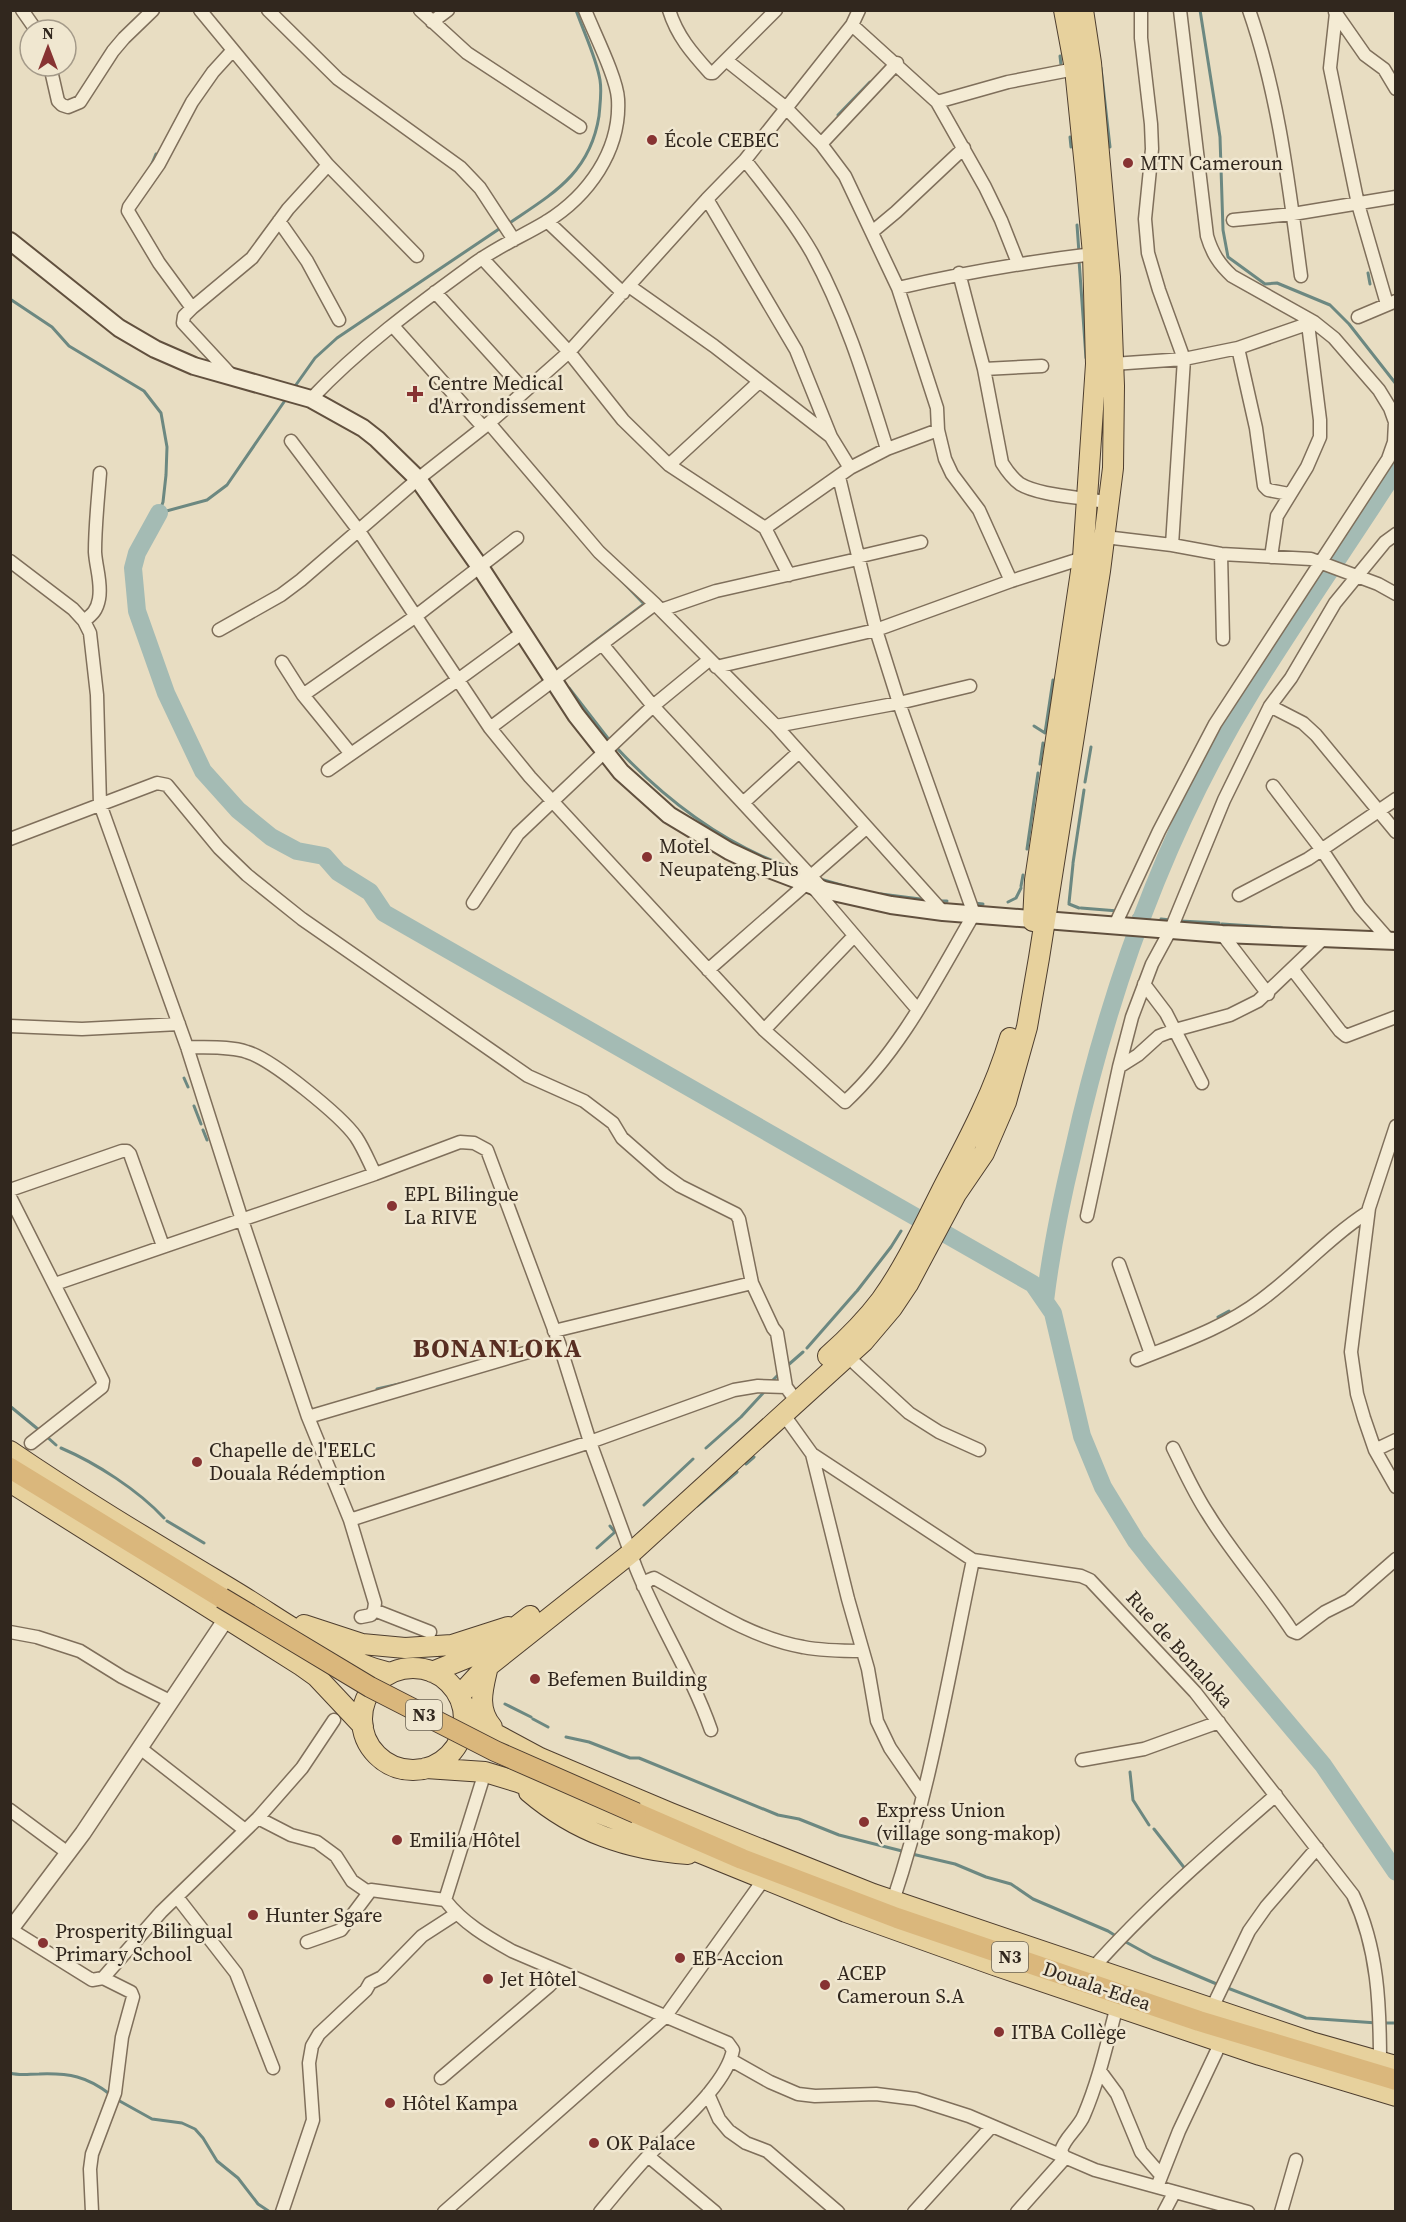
<svg xmlns="http://www.w3.org/2000/svg" width="1406" height="2222" font-family="'Source Serif 4',serif">
  <style>
    .lines { fill: none; stroke-linecap: round; stroke-linejoin: round }
    .stream { stroke: #6c8881; stroke-width: 3 }
    .river { stroke: #a4bbb4; stroke-width: 18 }
    .minor-casing { stroke: #7f6f5b; stroke-width: 15 }
    .tertiary-casing { stroke: #7f6f5b; stroke-width: 18 }
    .secondary-casing { stroke: #61503e; stroke-width: 20 }
    .primary-casing { stroke: #4e3e2f; stroke-width: 22 }
    .trunk-casing { stroke: #4e3e2f; stroke-width: 22 }
    .minor { stroke: #f4ebd4; stroke-width: 12 }
    .tertiary { stroke: #f4ebd4; stroke-width: 15 }
    .secondary { stroke: #f4ebd4; stroke-width: 16 }
    .primary { stroke: #e7d19d; stroke-width: 20 }
    .trunk { stroke: #dab77c; stroke-width: 20 }
    .trunk-bridge-casing { stroke: #4e3e2f; stroke-width: 22; stroke-linecap: butt }
    .trunk-bridge { stroke: #dab77c; stroke-width: 20 }
    .poi-dot { fill: #873332; stroke: #f0e7d0; stroke-width: 2 }
    .labels { text-anchor: middle; stroke-width: 5; stroke-linejoin: round; paint-order: stroke }
    .shield { fill: #f0e7d0; stroke: #6a6153; stroke-width: 1.5 }
    .shield-label { font-size: 18px; font-weight: bold; fill: #31271e }
    .poi-label { font-size: 20px; fill: #31271e; stroke: #f0e7d0; text-anchor: start }
    .street-label { font-size: 20px; fill: #31271e; stroke: #f0e7d0 }
    .district-label { font-size: 26px; font-weight: bold; letter-spacing: 1.5px; fill: #582e22; stroke: #f0e7d0 }
  </style>
  <rect width="100%" height="100%" fill="#e8ddc2"/>
  <g class="lines">
    <path class="stream" d="M1200,10l20,127 3,93 5,27 37,27 12,-1 53,22 19,19 47,60
      M1060,56l1,9
      M1101,68l9,79
      M838,115l32,-33
      M1070,137l1,10
      M151,166l5,-12
      M508,224c44,-30 82,-50 91,-108 1,-12 3,-24 1,-36 -4,-23 -16,-47 -24,-70
      M1077,225l2,28
      M1079,260l7,98
      M1368,273l2,11
      M10,299l42,28 17,19 75,45 17,22 6,34 -1,28 -3,27 -4,11
      M293,389l22,-31 22,-20 165,-111
      M159,513l48,-13 20,-15 59,-86
      M581,652l63,-48 -24,-25
      M569,688l41,53
      M1034,726l11,7 8,-53
      M615,746c49,53 110,99 179,123
      M1040,764l3,-21
      M1085,782l6,-35
      M1027,849l11,-76
      M1073,863l11,-73
      M820,879l28,8
      M1021,886l2,-11
      M881,894l47,6
      M939,901h8
      M1008,902l8,-4 5,-10
      M974,903l9,1
      M1069,903l4,-39
      M1069,904l10,4
      M1081,908l37,3
      M1134,916l11,1
      M1161,919l10,1
      M1180,921l39,2
      M1222,924l60,4
      M184,1078l4,9
      M194,1106l7,18
      M203,1130l4,10
      M857,1291l34,-44 10,-16
      M1218,1317l11,-6
      M807,1348l49,-56
      M787,1366l16,-14
      M770,1383l10,-10
      M377,1389l31,-7
      M11,1407l28,23
      M46,1436l10,9
      M61,1448c35,15 77,42 103,70
      M706,1448l35,-31 24,-26
      M746,1464l8,-7
      M644,1505l49,-46
      M697,1506l40,-34
      M167,1521l37,22
      M597,1548l18,-16 -5,-6
      M505,1704l26,13
      M533,1719l15,8
      M566,1737l23,5 41,16h9l139,57 21,4 40,16 67,17
      M1130,1772l3,28 16,25
      M1154,1829l32,41
      M912,1854l43,10 31,13 25,7 22,15 75,32 11,7
      M1393,1866l3,-2
      M1124,1941l29,16 66,28
      M1225,1987l81,31 71,5
      M1384,2023h12
      M10,2073c10,3 19,1 29,1 30,-1 48,2 72,21
      M116,2099l36,20 30,4 13,6 8,9 14,23 21,17 20,26 12,8"/>
    <path class="river" d="M159,513l-22,40 -4,15 4,43 29,82 37,78 35,39 33,27 26,14 27,5 14,16 32,20 14,21 649,371 20,29 29,123 21,51 33,54 19,24 168,200 73,107
      M1045,1301c6,-50 16,-99 28,-149 36,-162 92,-321 180,-463 46,-74 96,-146 143,-219"/>
    <defs>
      <path id="minor" d="M22,10l14,20
        M200,10l128,155 89,91
        M268,10l70,69 122,88 20,21 34,52
        M420,10l47,43 113,74
        M669,10c8,26 23,43 41,63h3l63,-63
        M1141,10v28l10,86 1,25 -7,70 3,34 11,37 25,69 -12,186
        M1249,10c30,86 40,177 52,266
        M1335,12l30,43 19,14 12,20
        M1336,13l-6,55 28,136 29,100
        M432,22l16,-12
        M852,25l85,77 48,85 16,33 17,43
        M233,50l-20,22 -21,30 -33,62 -30,43 -1,4 31,52 33,45 60,-50 36,-49 40,-44
        M726,60l59,47 36,37 24,32 53,112 39,120 1,22 7,29 7,15 27,36 32,71
        M50,66l8,35 4,4 6,2 12,-5 33,-51 11,-13 29,-28
        M937,102l71,-20 67,-13
        M821,144l76,-81
        M745,160c23,30 48,60 67,93 34,62 54,129 75,196
        M707,199l89,151 35,87 19,31
        M1233,220l60,-6 103,-17
        M279,221l28,40 32,59
        M547,221l76,72
        M872,232l24,-20 68,-64
        M482,258l87,94 54,68 46,45 96,63 24,47
        M959,273l25,96 18,94c5,8 10,15 18,21 20,12 64,13 89,19
        M629,286l85,60 116,90
        M898,288c64,-15 129,-26 195,-34
        M435,292l90,99
        M192,308l-8,8 -1,7 49,53
        M1358,317l38,-16
        M393,326l90,101
        M1238,348l18,80 8,58 4,4 21,4
        M1113,364l71,-5 54,-11 75,-26
        M984,369l58,-3
        M311,399c47,-50 105,-93 160,-133 23,-18 50,-29 75,-44 42,-26 75,-71 72,-123 -1,-21 -24,-66 -33,-89
        M489,423l110,129 56,52 121,122 167,186
        M291,441l68,90 131,197 40,49 234,253 81,72c56,-52 91,-123 129,-188l-75,-211 -23,-73 -37,-153
        M669,465l90,-83
        M765,528l85,-60 37,-19 51,-19
        M1105,537l67,8 49,9 90,5 67,25 18,10
        M1221,554l2,85
        M857,557l64,-15
        M1271,557l6,-41 30,-49 13,-30v-17l-12,-96
        M10,561l63,48 11,12 6,12 7,62 3,109 87,243 55,173 66,197 42,103 25,83 -1,7 -3,5 -10,2
        M661,610l55,-19 142,-32
        M84,621c9,-7 13,-11 15,-22 3,-16 -3,-31 -4,-47 0,-26 3,-53 5,-79
        M219,630l62,-35 20,-15 117,-101 71,-56 80,-71 138,-153 38,-39 107,-135 7,-15
        M602,644l51,62 167,180
        M282,662l21,33 48,59
        M716,667l160,-37 135,-49 72,-23
        M303,695l113,-79 101,-78
        M1270,706l33,17 13,12 80,97
        M776,726l123,-23 71,-17
        M490,728l165,-124
        M328,770l131,-91 63,-46
        M1273,786l49,64 38,57 29,33
        M743,803l56,-51
        M10,839l147,-56 10,2 52,63 28,27 55,44 226,157 56,25 29,22 9,15 41,36 17,12 56,28 3,5 13,64 21,45 4,5 9,54 11,15
        M811,876l55,-48
        M813,887l105,123
        M1239,895l69,-36 88,-60
        M473,903l45,-69 135,-128 56,-46
        M1115,925l44,-94 56,-107 173,-265 6,-17 1,-20 -5,-14 -11,-18 -45,-52 -20,-16 -82,-46c-13,-12 -20,-23 -25,-40l-27,-226
        M1222,934l46,60
        M708,970l98,-86
        M1293,970l47,61 6,5 50,-19
        M1144,984l22,29 36,70
        M10,1026l72,3 97,-5
        M764,1030l90,-94
        M187,1047c20,1 42,-1 60,5 25,7 94,64 109,85 8,12 13,25 19,37
        M1119,1067l19,-12 21,-19 16,-6 55,-15 28,-14 66,-63
        M1396,1126l-27,82 -18,144 6,42 7,24 11,32 21,37
        M10,1190l112,-39h5l3,3 33,92
        M10,1197l93,184 -1,6 -71,56
        M1087,1216l32,-149 13,-50 20,-53 19,-35 53,-129 46,-94 21,-28 44,-75 50,-61 11,-8
        M1119,1264l32,90
        M55,1284l320,-110 85,-32 14,1 13,7 72,193 31,99 46,126c22,55 55,105 75,162
        M554,1331l198,-48
        M847,1356l62,57 30,19 40,18
        M1137,1360c42,-17 87,-32 124,-60 37,-27 68,-63 107,-88
        M784,1415l28,39 161,106 108,16 9,4 105,112 158,203c25,53 27,110 27,167
        M308,1417l251,-74
        M1173,1448c11,22 21,45 35,66 25,41 58,77 84,117l5,2 28,-21 24,-12 47,-41
        M1375,1450l21,-10
        M812,1454l36,145 20,70 9,52 13,27 33,48
        M350,1520l240,-78 144,-52 24,-4 28,1
        M643,1586l6,-6 5,-2c47,26 96,60 149,69 20,4 40,4 60,4
        M374,1610l56,22
        M10,1632l27,5 43,14 42,26 48,24
        M140,1748l105,82
        M1082,1760l62,-11 75,-27
        M10,1810l58,43
        M258,1818l33,17 26,7 19,14 16,25 16,11
        M177,1897l59,76 37,95
        M445,1900l40,-128
        M893,1901c37,-111 56,-227 80,-341
        M10,1929l82,51 11,-2 58,-66 97,-94 44,-50 32,-48
        M307,1942l34,-12 30,-40 74,10c18,23 42,37 67,51l216,92 5,7c-7,36 -59,78 -84,105 -17,18 -33,38 -49,57
        M1093,1968c56,-63 120,-118 183,-173
        M1212,2008l37,-77 17,-24 51,-59
        M731,2060l39,22 28,12 17,2 61,-2 40,5 53,17 126,54 153,42
        M1100,2071l17,23 24,58 20,23
        M441,2078l108,-92 5,-5 1,-11
        M708,2094l11,25 10,12 17,12 21,8 71,61
        M648,2156l67,56
        M1065,2158l-4,-7c3,-13 18,-23 23,-36 15,-35 23,-72 33,-109
        M1157,2187l22,-56 42,-89
        M92,2212l-2,-43 2,-15 23,-61 7,-56 11,-40 -2,-5 -28,-14
        M282,2212l31,-92 -4,-57 3,-17 7,-12 47,-44 4,-7 12,-6 40,-41 34,-22
        M444,2212l221,-195 99,-138
        M914,2212l78,-86
        M1017,2212l48,-54
        M1164,2212l10,-19
        M1281,2212l15,-52"/>
      <path id="tertiary" d="M10,1930l73,-97 143,-214"/>
      <path id="secondary" d="M10,241l109,87 36,21 39,17 117,33 52,29 14,11 41,40 62,88 96,148 45,57 48,43 60,36 32,15 63,24 67,15 52,7 279,22 174,7"/>
      <path id="primary" d="M1033,921l2,-41 48,-322 13,-194 -3,-110 -7,-77 -11,-108 -11,-59
        M828,1356c19,-17 38,-36 53,-56 26,-36 44,-77 64,-116 25,-47 50,-95 65,-146
        M10,1451c73,50 149,95 224,140 50,30 99,69 156,82
        M10,1482l292,184 14,10 47,50
        M304,1625l58,19 43,4 47,-3 56,-18
        M488,1666c-5,22 -12,42 4,61
        M362 1719a51 51 0 1 1 102 0a51 51 0 1 1-102 0Z
        M432,1672l52,-21 46,-35
        M459,1696l22,-24 150,-119 233,-212 28,-33 16,-24 48,-90 28,-41 22,-51 21,-75 12,-69 61,-387 13,-103 1,-82 -4,-109 -19,-214 -8,-53
        M461,1701l16,21 11,8 52,28 130,55 203,81 438,148 85,24
        M426,1768l59,4 33,10 143,55 185,75 148,53 266,90 136,41
        M529,1792c47,40 99,58 159,62"/>
      <path id="trunk" d="M10,1468l212,130
        M636,1813l106,46 155,59 302,103 197,59"/>
    </defs>
    <use href="#minor" class="minor-casing"/>
    <use href="#tertiary" class="tertiary-casing"/>
    <use href="#secondary" class="secondary-casing"/>
    <use href="#primary" class="primary-casing"/>
    <use href="#trunk" class="trunk-casing"/>
    <use href="#minor" class="minor"/>
    <use href="#tertiary" class="tertiary"/>
    <use href="#secondary" class="secondary"/>
    <use href="#primary" class="primary"/>
    <use href="#trunk" class="trunk"/>
    <defs>
      <path id="trunk-bridge" d="M222,1598l148,89 125,64 141,62"/>
    </defs>
    <use href="#trunk-bridge" class="trunk-bridge-casing"/>
    <use href="#trunk-bridge" class="trunk-bridge"/>
  </g>
  <g class="poi-dot">
    <circle cx="652" cy="140" r="6"/>
    <circle cx="1128" cy="163" r="6"/>
    <path d="M412 385h6v6h6v6h-6v6h-6v-6h-6v-6h6z"/>
    <circle cx="647" cy="857" r="6"/>
    <circle cx="392" cy="1206" r="6"/>
    <circle cx="197" cy="1462" r="6"/>
    <circle cx="535" cy="1679" r="6"/>
    <circle cx="864" cy="1822" r="6"/>
    <circle cx="397" cy="1840" r="6"/>
    <circle cx="253" cy="1915" r="6"/>
    <circle cx="43" cy="1943" r="6"/>
    <circle cx="680" cy="1958" r="6"/>
    <circle cx="488" cy="1979" r="6"/>
    <circle cx="825" cy="1985" r="6"/>
    <circle cx="999" cy="2032" r="6"/>
    <circle cx="390" cy="2103" r="6"/>
    <circle cx="594" cy="2143" r="6"/>
  </g>
  <g class="labels">
    <g class="shield">
      <rect x="406" y="1700" width="36" height="30" rx="4.5"/>
      <rect x="992" y="1942" width="36" height="30" rx="4.5"/>
    </g>
    <g class="shield-label">
      <text x="424" y="1721">N3</text>
      <text x="1010" y="1963">N3</text>
    </g>
    <g class="poi-label">
      <text x="664" y="147">École CEBEC</text>
      <text x="1140" y="170">MTN Cameroun</text>
      <text x="428" y="390">Centre Medical<tspan x="428" dy="23">d'Arrondissement</tspan></text>
      <text x="659" y="853">Motel<tspan x="659" dy="23">Neupateng Plus</tspan></text>
      <text x="404" y="1201">EPL Bilingue<tspan x="404" dy="23">La RIVE</tspan></text>
      <text x="209" y="1457">Chapelle de l'EELC<tspan x="209" dy="23">Douala Rédemption</tspan></text>
      <text x="547" y="1686">Befemen Building</text>
      <text x="876" y="1817">Express Union<tspan x="876" dy="23">(village song-makop)</tspan></text>
      <text x="409" y="1847">Emilia Hôtel</text>
      <text x="265" y="1922">Hunter Sgare</text>
      <text x="55" y="1938">Prosperity Bilingual<tspan x="55" dy="23">Primary School</tspan></text>
      <text x="692" y="1965">EB-Accion</text>
      <text x="837" y="1980">ACEP<tspan x="837" dy="23">Cameroun S.A</tspan></text>
      <text x="500" y="1986">Jet Hôtel</text>
      <text x="1011" y="2039">ITBA Collège</text>
      <text x="402" y="2110">Hôtel Kampa</text>
      <text x="606" y="2150">OK Palace</text>
    </g>
    <g class="street-label">
      <text transform="translate(1180 1649) rotate(48)" y="7">Rue de Bonaloka</text>
      <text transform="translate(1097 1986) rotate(19)" y="7">Douala-Edea</text>
    </g>
    <g class="district-label">
      <text x="498" y="1357">BONANLOKA</text>
    </g>
  </g>
  <rect width="1406" height="2222" fill="none" stroke="#31271e" stroke-width="24"/>
  <g transform="translate(48 48)"><circle r="28" fill="#f0e7d0" stroke="#a49a89" stroke-width="1.5"/>
  <path d="M0-4.5L10 22L0 15L-10 22Z" fill="#873332"/>
  <text y="-9" font-size="16" font-weight="bold" text-anchor="middle" fill="#31271e">N</text>
  </g>
</svg>
